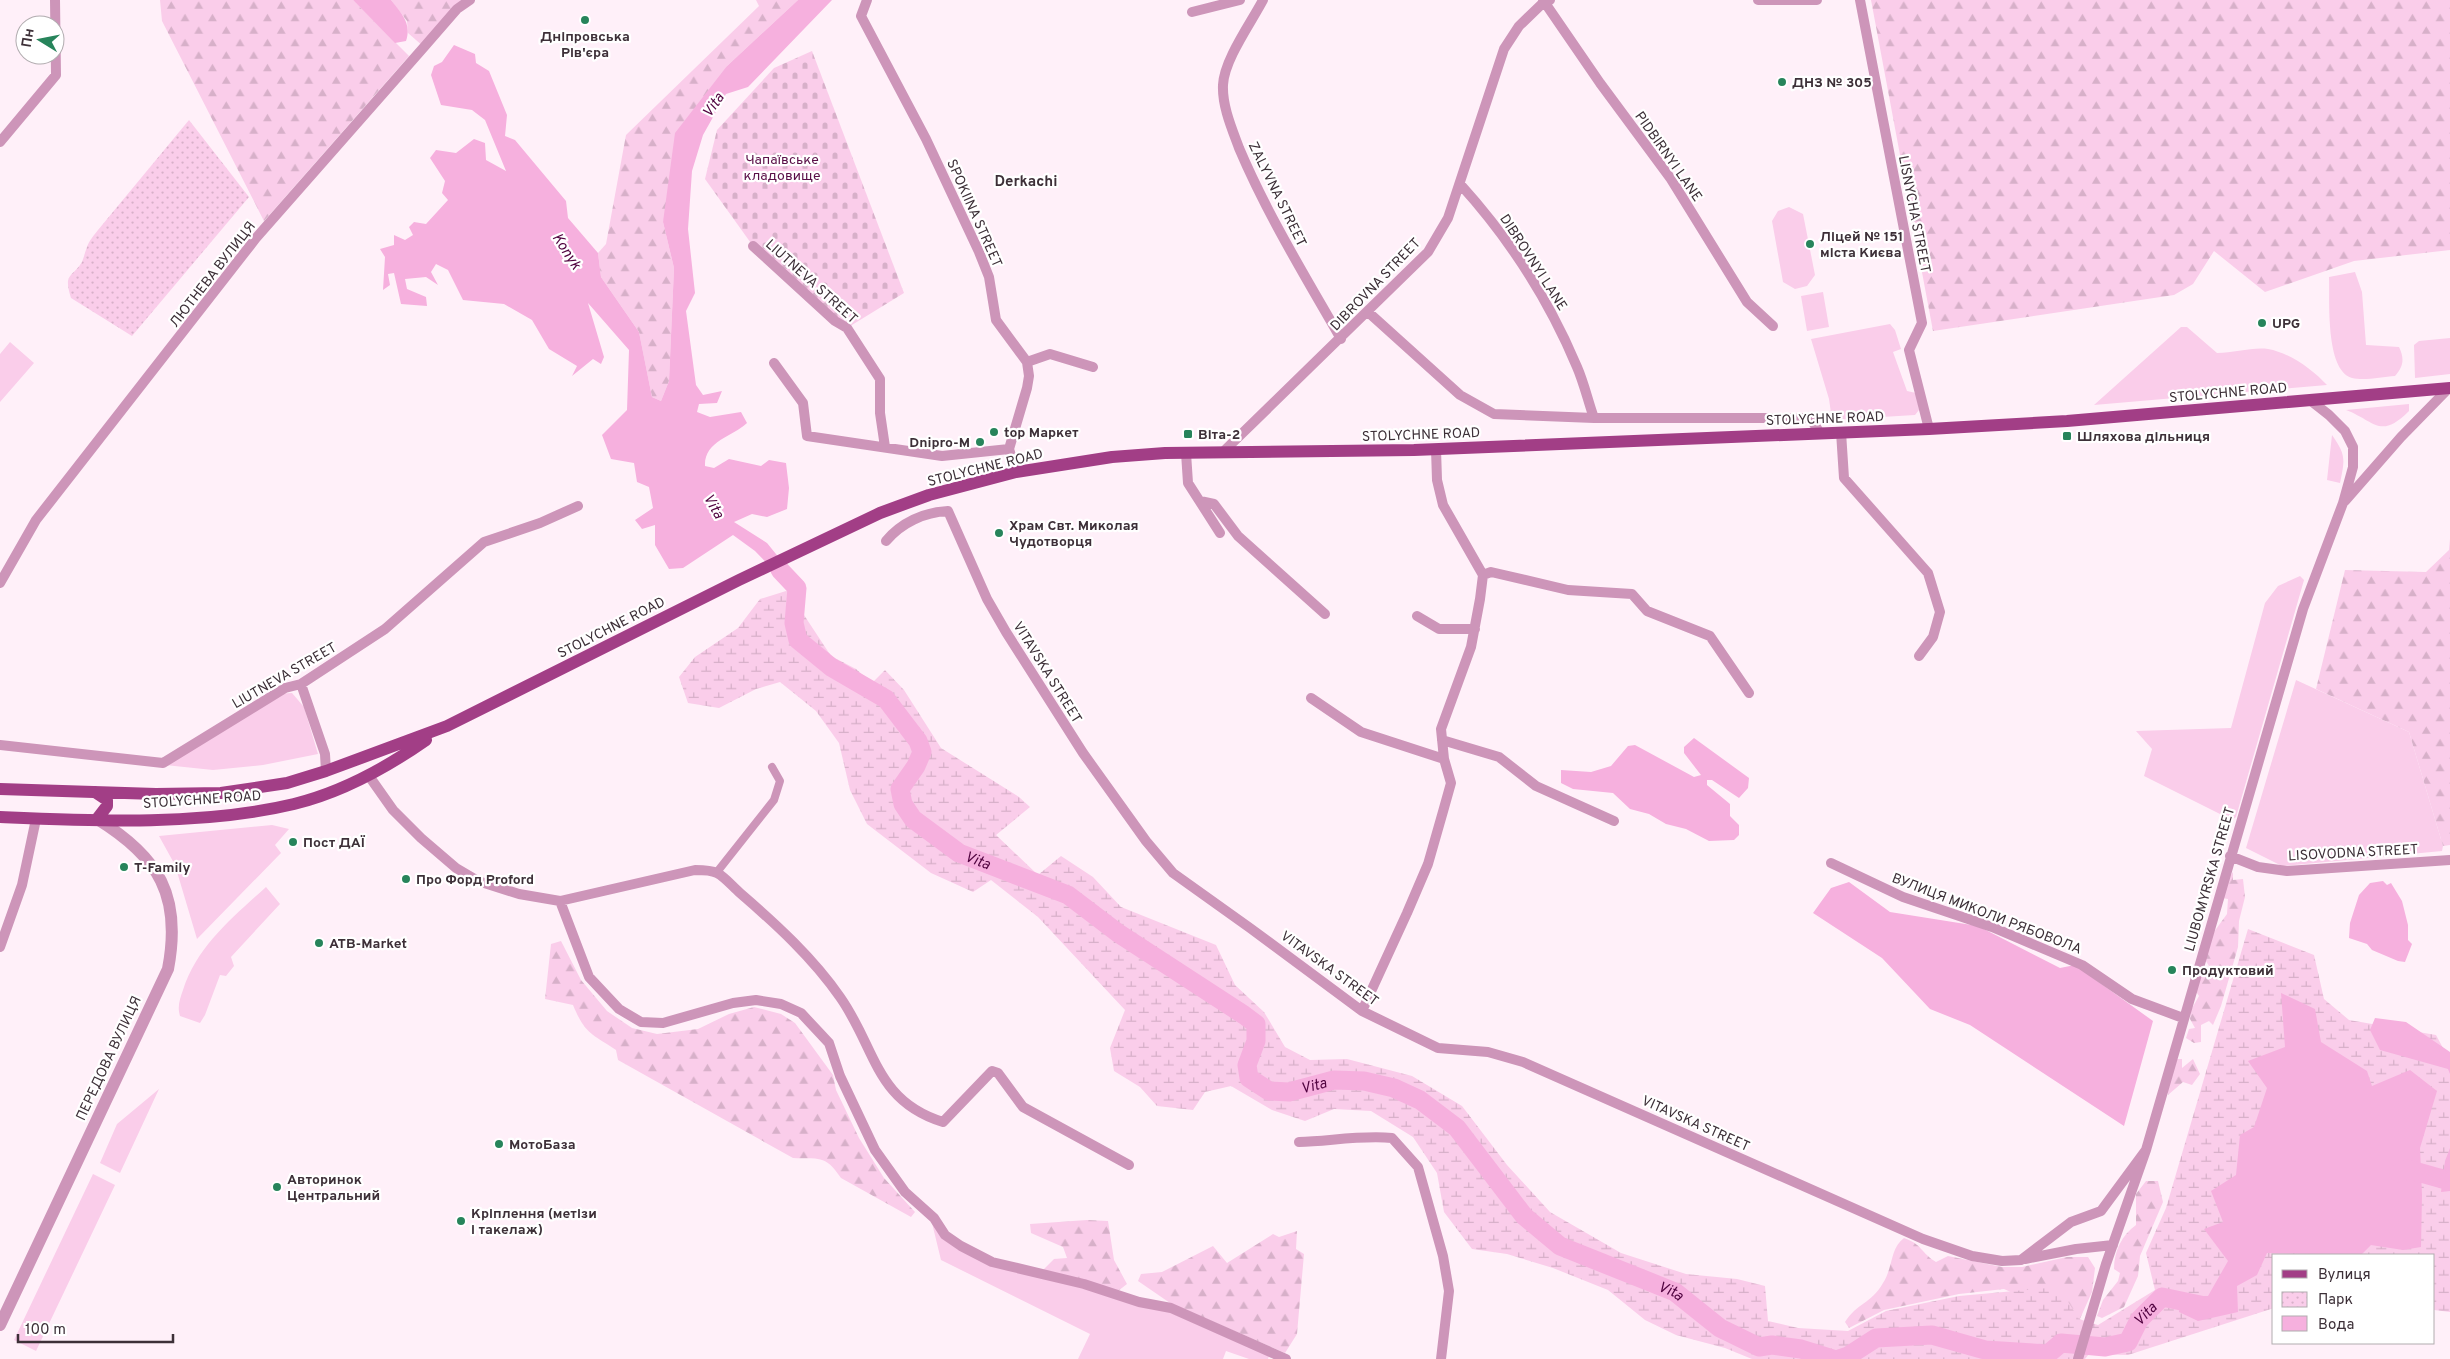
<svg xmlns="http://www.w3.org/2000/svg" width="2450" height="1359" font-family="Overpass,sans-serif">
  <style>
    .grass { fill: #facdea }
    .forest { fill: url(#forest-firs) }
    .wetland { fill: url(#wetland-marsh) }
    .cemetery { fill: url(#cemetery-stones) }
    .park { fill: url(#park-dots) }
    .water { fill: #f6b0de }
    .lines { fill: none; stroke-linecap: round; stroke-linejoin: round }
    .river { stroke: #f6b0de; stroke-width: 19 }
    .pedestrian { stroke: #cd95b9; stroke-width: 8 }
    .minor { stroke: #cd95b9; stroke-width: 10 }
    .tertiary { stroke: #cd95b9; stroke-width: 12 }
    .primary { stroke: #a23e86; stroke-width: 12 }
    .poi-dot { fill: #27845b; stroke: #fff; stroke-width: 2 }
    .labels { text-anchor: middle; stroke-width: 4.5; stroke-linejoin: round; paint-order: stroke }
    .poi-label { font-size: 14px; font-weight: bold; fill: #3d3038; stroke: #fff; text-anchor: start }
    .street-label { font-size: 14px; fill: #3d3038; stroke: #fff }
    .park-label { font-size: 14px; fill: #5a0f48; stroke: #fff }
    .water-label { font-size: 15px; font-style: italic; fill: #50033f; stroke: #fff }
    .neighbourhood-label { font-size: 15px; font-weight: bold; fill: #3d3038; stroke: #fff }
  </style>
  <defs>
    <pattern id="forest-firs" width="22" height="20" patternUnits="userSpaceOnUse" patternTransform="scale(1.25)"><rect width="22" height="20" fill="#facdea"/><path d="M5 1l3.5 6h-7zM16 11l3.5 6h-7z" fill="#d7b0c9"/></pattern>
    <pattern id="wetland-marsh" width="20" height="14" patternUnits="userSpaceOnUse" patternTransform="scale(1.25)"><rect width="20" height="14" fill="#facdea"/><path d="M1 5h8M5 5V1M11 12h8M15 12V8" fill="none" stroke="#d7b0c9"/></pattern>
    <pattern id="cemetery-stones" width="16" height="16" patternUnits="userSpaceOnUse" patternTransform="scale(1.25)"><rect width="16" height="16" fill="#facdea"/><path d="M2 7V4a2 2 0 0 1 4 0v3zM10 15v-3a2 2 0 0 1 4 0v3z" fill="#d7b0c9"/></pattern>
    <pattern id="park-dots" width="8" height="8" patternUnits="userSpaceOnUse" patternTransform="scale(1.25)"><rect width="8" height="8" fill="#facdea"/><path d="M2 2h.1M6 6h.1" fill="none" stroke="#d7b0c9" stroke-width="1.8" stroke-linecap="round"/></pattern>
  </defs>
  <rect width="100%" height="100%" fill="#fff0f9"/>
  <path class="grass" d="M1789,207l14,7 12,61 -8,11 -12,3 -12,-7 -11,-61 6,-10z
    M2355,272l7,20 4,53 33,2c6,12 4,20 -4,29 -13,1 -31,5 -43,2 -27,-8 -22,-78 -23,-101z
    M1823,292l6,35 -22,4 -6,-35z
    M1890,324l5,6 6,19 -8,3 14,39 9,2 3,17 -4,5 -83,5 -3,-21 -18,-60z
    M2181,327h6l30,26c17,0 35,-6 51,-4 22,4 44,20 59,36l-233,20z
    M2450,338v36l-35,4 -1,-33 5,-4z
    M10,342l24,21 -34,39v-48z
    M2409,404v7c-29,29 -34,10 -63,-1z
    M2332,435c14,20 13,24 8,48l-13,-3z
    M2300,576l4,4 -68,237 -4,3 -88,-44 8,-27 -16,-18 95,-3 34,-125 13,-17z
    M2296,680l113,52 34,114 -1,5 -160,15 -36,-18z
    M292,693l12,14 14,47 -55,11 -50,5 -48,-5 109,-71z
    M272,825l17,4 -14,16 6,8 -84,86 -22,-74 -16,-29z
    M266,887l14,17 -49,53 3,9 -8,10 -6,-1 -15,40 -5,8 -20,-7c-3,-10 0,-17 3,-26 14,-44 50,-73 83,-103z
    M159,1089l-39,84 -20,-10 17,-39z
    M93,1174l22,11 -79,166 -22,-11z
    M932,1223l19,21 131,43 87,25 100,44 -1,3h-19l-23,-8 -3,8h-145l12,-25 -149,-74z"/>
  <path class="forest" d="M160,0h193l56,56 -145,165 -102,-200z
    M391,0h79l-46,47 -16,-14 -1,-12z
    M756,0h42l-71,66 -64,156 11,46 -5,113 -8,20 -9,-4 -13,-65 -38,-55 -3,-24 8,-9 20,-109 133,-129z
    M1871,0h579v250l-96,11 -89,31 -51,-41 -21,33 -19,11 -241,36z
    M2450,539v306l-7,1 -34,-114 -93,-43 29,-119 81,2 23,-22z
    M2233,872v8l10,-1 2,18 -6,24 -1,26 -17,59 -8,19 -4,-4 -8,4v17l-7,1 -8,-5 3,-9 6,-1 -5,-9 1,-9 8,-14 -4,-6 5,-14 9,-10 -5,-8 7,-22 16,-22 1,-15 -6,-1 5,-17z
    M561,941l20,39 26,31 25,17 25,6 41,-5 31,-15 25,-7 27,7 14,9 38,52 3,15 23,48 25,40 31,34 -4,5 -70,-39c-17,-25 -22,-18 -48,-20l-175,-98 -2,-10c-24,-16 -31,-16 -43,-45l-28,-6 6,-55z
    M2177,1059h5v9l11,-9 7,15 -8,11 -9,-3 -15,13v-9z
    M2146,1181h12l5,21 -23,54 -2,20 -14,31 -22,11 -5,-2 6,-16 15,-19 2,-8 -6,-4c0,-18 8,-34 22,-44v-31z
    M1087,1220l21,1 6,39 13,24 -9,7 -75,-21 11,-11 13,-1 -4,-11 -32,-14 -1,-9z
    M1297,1231l-1,18 8,5 -7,80 -12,19 -115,-50 -32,-22 3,-7 21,-2 51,-26 14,17 46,-29 6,3z
    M1904,1238c18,6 17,15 32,24l12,-6 54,11h20l45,-10h21l7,11 -3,24 -18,40 -50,-34 -20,-9 -45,5 -75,16 -35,18 -4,-6c12,-19 26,-18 38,-39 10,-15 7,-35 21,-45z"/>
  <path class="wetland" d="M802,586l2,29 27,41 25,13 16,14 13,-13 19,20 37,58 78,49 11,10 -34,28 42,40 23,-19 32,21 28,30 95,38 19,40 29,27 21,35 25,13 37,-1 65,17 50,30 45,59 43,47 71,41 65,21 51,5 28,7 3,35 30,7 50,3 38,-20 73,-15 100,-9 20,32 19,6 57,-35 -9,-37 20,-45 82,-279 66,26 10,44 25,21 87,15 14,26v251l-16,-2v-55h-160v53l-146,47 -39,-1 -4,5h-333l-27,-11 -49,-13 -31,-15 -37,-30 -55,-22 -46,-14 -35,-5 -28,-37 -7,-39 -24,-36 -42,-26 -37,-2 -29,12 -33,-11 -41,-24 -26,6 -12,18 -36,-4 -17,-19 -26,-16 -4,-23 15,-38 -87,-93 -47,-37 -18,12 -42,-19 -64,-49 -17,-34 -11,-47 -23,-32 -36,-29 -24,7 -37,19 -31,-5 -9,-26 16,-20 43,-29 22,-29z"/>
  <path class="cemetery" d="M812,51l92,242 -57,35 -94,-82 -48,-67 12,-49 57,-62z"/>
  <path class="park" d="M189,120l60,77 -117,139 -61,-38c-8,-25 1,-20 11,-36 2,-5 3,-10 5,-15 2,-6 7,-12 11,-17z"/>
  <path class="water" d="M353,0h38c10,13 21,23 15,41l-11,2z
    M798,0h34l-84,87 -22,7 -23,41 -11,36 -4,58 7,64 -9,18 10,74 7,10 19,-4 -5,12 -18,1 -2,8 13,5 31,-5 6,11c-15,14 -43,18 -42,43l9,2 15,-9 32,7 8,-6 17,3 3,25 -2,21 -20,8 -15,-3 -18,8 33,21 35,43 -11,2 -36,-37 -22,-16 -50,33 -14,1 -14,-24v-20l-13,4 -7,-9 18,-12 -4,-21 -12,-5 -3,-19 -23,-4 -9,-24 25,-25 2,-60 -41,-47 16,54 -3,7 -8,-5 -21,17 5,-10 -28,-17 -17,-29 -28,-16 -41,-4 -15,-30 -12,-6 -5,8 7,13 -12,-8 -21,2 2,10 19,8 1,9 -26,-2 -7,-31 -6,1 2,11 -7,5 2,-33 -5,-8 14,-4v-10l11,5 8,-5 -4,-8 5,-5 12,2 22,-24 -6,-7 3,-12 -15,-23 6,-8 20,3 18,-14 11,4 1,17 20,11 -21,-51 -13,-10 -31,-5 -10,-30 3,-9 8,-4 12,-17 21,9 1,9 13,8 18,44 -2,21 10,4 51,61 2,17 30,35 3,24 38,55 13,65 9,4 8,-20 5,-113 -11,-46 12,-89 52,-67z
    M1694,738l55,40 -1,10 -9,10 -27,-18h-5v5l23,19v12l9,9v10l-5,5 -25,1 -23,-12 -20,-5 -17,-10 -19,-5 -17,-16 -40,-4 -12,-6v-13l30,2 20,-6 17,-20 7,-1 59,32 7,-2 -17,-22v-6z
    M2383,881l4,4 4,-2 11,18 6,24v15l4,4 -7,18 -7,-1 -26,-11 -5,-6 -18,-6 1,-15 9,-28 11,-12z
    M1849,882l41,30 88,14 82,42 15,-3 78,56 -29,105 -154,-101 -40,-16 -48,-51 -69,-45 18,-25z
    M2281,993l34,16 6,33 46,29 5,15 38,-16 27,21 -17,57 2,47 -1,52 -18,3 -32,-5 -10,10 -94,-2 -10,22 -20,11 1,26 -40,9 -19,-9 2,-16h27l20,-35 -24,-32 19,-7 -12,-31 25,-16 4,-40 14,-8 13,-39 -19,-27 37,-14z
    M2375,1018l31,4 44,30v22l-2,-5 -68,-19 -10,-20z
    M2450,1148v43l-9,1 4,-31z"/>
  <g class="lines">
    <g class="river">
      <path id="s1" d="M780,570l17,18 -3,35 4,17 33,27 55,32 32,42 4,11 -6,14 -16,23 3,15 10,15 46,34 109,42 50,38 126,82 12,9v17l-9,24 2,13 20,13 20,1 45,-12 30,1 30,7 26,12 37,28 67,88 36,30 115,46 45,36 39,19 13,-2 29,4 32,10"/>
      <path d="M2399,1173l8,-4 43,12"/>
      <path id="s2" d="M1839,1359l9,-3 28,-18 56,-3 53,15 63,4 13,-11 44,4 23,-5 11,-22 23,-23 43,9"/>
    </g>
    <path class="pedestrian" d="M717,872l57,-72 6,-19 -8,-14"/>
    <path class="minor" d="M867,0l-6,16 65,123 53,113 10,25 7,43 31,42 2,14 -2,12 -18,61 7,23
      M1263,0c-12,23 -39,60 -40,85 -1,21 9,44 16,63 28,66 66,128 102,191
      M1543,0l57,83 71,96 76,123 26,24
      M1758,0h59
      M1860,0l62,323 -13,27 20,79
      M1192,12l48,-12
      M0,142l56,-67 -1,-75
      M1460,184c49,54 89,116 117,183 7,16 11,34 17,51
      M753,246l82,75 12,7 33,51v34l5,34
      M1368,312l92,83 34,19 100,4h216l10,15
      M1027,362l23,-8 43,13
      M774,363l29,40 4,33 135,20 67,-7
      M1841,432l3,46 84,95 12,39 -7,25 -14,19
      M1224,451l204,-199 20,-34 56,-169 15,-23 25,-24 6,-2
      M1186,453l2,30 32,50
      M1200,501l14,3 24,32 87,78
      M2345,501l56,-64 48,-49
      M886,541c15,-18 38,-29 62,-30l39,88 19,33 77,121 63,88 27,32 77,55 112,83 76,37 50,4 35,10 400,177 49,17 30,5 19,-1 50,-38 30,-11 45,-61
      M1483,575l8,-3 77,18 64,4 15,17 63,25 39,57
      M0,583l36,-63 220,-282 168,-191 33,-38 13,-9
      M1417,616l22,13h36
      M301,684l24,70 1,17
      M1311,698l50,34 83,27
      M1442,740l57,17 37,29 78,35
      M0,745l163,18 122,-75 16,-4 84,-55 99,-87 56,-19 38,-17
      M369,776l24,34 28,28 35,30 22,13 41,13 41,7 135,-31c6,0 16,0 22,3 8,4 16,14 23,20 36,31 73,65 100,104 36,51 35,104 103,125l49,-51 6,2 25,34 106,58
      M2230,856l28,11 29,4 163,-11
      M1831,863l72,34 89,30 90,38 50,34 51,19
      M560,901l29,76 30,32 22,13 22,1 70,-20 23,-3 25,4 20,9 28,30 11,33 35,74 30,42 29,26 11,17 16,11 31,16 92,22 55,18 32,6 115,51
      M0,947l22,-62 14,-66
      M1362,1011l45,-98 21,-49 16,-56 7,-25 -7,-24 -3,-30 30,-82 9,-48 3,-24 -40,-70 -6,-25 -1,-31
      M1299,1142c31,-1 63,-7 93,-4l26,29 25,89 6,35 -8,68
      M2025,1259l51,-10 37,-4
      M2078,1359l28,-95 40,-114 157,-541 40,-106 10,-36v-20l-8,-16 -16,-16 -19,-15"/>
    <path class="tertiary" d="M0,1325l168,-356c14,-73 -9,-112 -71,-150"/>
    <path class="primary" d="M0,789l156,5 65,-1 66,-10 39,-12 121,-45 292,-146 141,-67 49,-18 87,-23 96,-15 53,-4 249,-3 515,-21 138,-8 383,-33
      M95,792l12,8v6l-10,13
      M0,817c95,4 202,9 294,-13 49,-12 92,-36 132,-64"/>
  </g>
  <g class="poi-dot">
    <circle cx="585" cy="20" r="5"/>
    <circle cx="1782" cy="82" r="5"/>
    <circle cx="1810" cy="244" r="5"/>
    <circle cx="2262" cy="323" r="5"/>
    <circle cx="994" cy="432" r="5"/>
    <rect x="1183" y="429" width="10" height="10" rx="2.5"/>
    <rect x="2062" y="431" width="10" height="10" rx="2.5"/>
    <circle cx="980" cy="442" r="5"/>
    <circle cx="999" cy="533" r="5"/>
    <circle cx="293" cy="842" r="5"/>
    <circle cx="124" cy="867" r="5"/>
    <circle cx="406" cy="879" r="5"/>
    <circle cx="319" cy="943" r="5"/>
    <circle cx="2172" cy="970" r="5"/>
    <circle cx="499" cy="1144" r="5"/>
    <circle cx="277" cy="1187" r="5"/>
    <circle cx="461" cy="1221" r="5"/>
  </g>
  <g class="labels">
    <g class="poi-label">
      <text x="585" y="41" text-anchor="middle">Дніпровська<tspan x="585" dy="16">Рів'єра</tspan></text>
      <text x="1792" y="87">ДНЗ № 305</text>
      <text x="1820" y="241">Ліцей № 151<tspan x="1820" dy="16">міста Києва</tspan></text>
      <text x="2272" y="328">UPG</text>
      <text x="1004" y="437">top Маркет</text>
      <text x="1198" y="439">Віта-2</text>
      <text x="2077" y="441">Шляхова дільниця</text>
      <text x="970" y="447" text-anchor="end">Dnipro-M</text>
      <text x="1009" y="530">Храм Свт. Миколая<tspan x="1009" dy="16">Чудотворця</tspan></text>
      <text x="303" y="847">Пост ДАЇ</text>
      <text x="134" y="872">T-Family</text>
      <text x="416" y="884">Про Форд Proford</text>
      <text x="329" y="948">ATB-Market</text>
      <text x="2182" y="975">Продуктовий</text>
      <text x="509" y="1149">МотоБаза</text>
      <text x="287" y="1184">Авторинок<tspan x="287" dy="16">Центральний</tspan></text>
      <text x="471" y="1218">Кріплення (метізи<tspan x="471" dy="16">і такелаж)</tspan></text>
    </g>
    <g class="street-label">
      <text transform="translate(1669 156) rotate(55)" y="5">PIDBIRNYI LANE</text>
      <text transform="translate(1278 194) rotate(64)" y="5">ZALYVNA STREET</text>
      <text transform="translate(975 213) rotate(66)" y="5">SPOKIINA STREET</text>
      <text transform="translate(1915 214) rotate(79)" y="5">LISNYCHA STREET</text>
      <text transform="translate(1534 262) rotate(57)" y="5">DIBROVNYI LANE</text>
      <text transform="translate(212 274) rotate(-52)" y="5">ЛЮТНЕВА ВУЛИЦЯ</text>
      <text transform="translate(812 281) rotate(42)" y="5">LIUTNEVA STREET</text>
      <text transform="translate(1375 284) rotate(-46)" y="5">DIBROVNA STREET</text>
      <text transform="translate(2228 392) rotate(-5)" y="5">STOLYCHNE ROAD</text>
      <text transform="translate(1825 418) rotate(-2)" y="5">STOLYCHNE ROAD</text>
      <text transform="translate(1421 434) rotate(-2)" y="5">STOLYCHNE ROAD</text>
      <text transform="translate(985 467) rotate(-14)" y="5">STOLYCHNE ROAD</text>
      <text transform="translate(611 627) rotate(-27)" y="5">STOLYCHNE ROAD</text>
      <text transform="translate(1048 672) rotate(58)" y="5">VITAVSKA STREET</text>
      <text transform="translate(284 675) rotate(-30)" y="5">LIUTNEVA STREET</text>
      <text transform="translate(202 799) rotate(-4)" y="5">STOLYCHNE ROAD</text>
      <text transform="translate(2353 852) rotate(-3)" y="5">LISOVODNA STREET</text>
      <text transform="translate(2209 879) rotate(-74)" y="5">LIUBOMYRSKA STREET</text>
      <text transform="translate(1987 913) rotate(21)" y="5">ВУЛИЦЯ МИКОЛИ РЯБОВОЛА</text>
      <text transform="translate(1330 968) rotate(36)" y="5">VITAVSKA STREET</text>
      <text transform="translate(108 1058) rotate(-65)" y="5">ПЕРЕДОВА ВУЛИЦЯ</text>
      <text transform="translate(1696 1123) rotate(24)" y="5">VITAVSKA STREET</text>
    </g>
    <g class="park-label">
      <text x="782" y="164">Чапаївське<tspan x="782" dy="16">кладовище</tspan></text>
    </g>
    <g class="water-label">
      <text transform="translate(713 105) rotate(-55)" y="5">Vita</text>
      <text transform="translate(567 251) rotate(57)" y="5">Konyk</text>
      <text transform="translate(714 506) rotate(60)" y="5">Vita</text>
      <text dy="5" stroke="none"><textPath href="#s1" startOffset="402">Vita</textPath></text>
      <text dy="5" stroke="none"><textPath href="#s1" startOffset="852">Vita</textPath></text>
      <text dy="5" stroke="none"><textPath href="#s1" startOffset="1286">Vita</textPath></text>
      <text dy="5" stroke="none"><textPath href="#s2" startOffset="335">Vita</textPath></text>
    </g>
    <g class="neighbourhood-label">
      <text x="1026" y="186">Derkachi</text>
    </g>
  </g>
  <rect x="2272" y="1254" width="162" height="90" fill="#ffffff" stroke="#b1acaf"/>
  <rect x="2282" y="1270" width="25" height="8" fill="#a23e86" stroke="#b1acaf"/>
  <text x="2318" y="1279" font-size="15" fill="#3d3038">Вулиця</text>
  <rect x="2282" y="1292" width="25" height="15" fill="url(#park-dots)" stroke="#b1acaf"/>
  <text x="2318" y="1304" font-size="15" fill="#3d3038">Парк</text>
  <rect x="2282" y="1316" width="25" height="15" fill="#f6b0de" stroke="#b1acaf"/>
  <text x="2318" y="1329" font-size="15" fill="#3d3038">Вода</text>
  <g transform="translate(40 40) rotate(280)"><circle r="24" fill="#ffffff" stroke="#b1acaf"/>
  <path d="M0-4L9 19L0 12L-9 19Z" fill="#27845b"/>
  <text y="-8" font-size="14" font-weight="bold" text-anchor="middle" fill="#3d3038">Пн</text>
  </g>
  <path d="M18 1334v8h155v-8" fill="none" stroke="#3d3038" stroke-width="2.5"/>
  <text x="25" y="1334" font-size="15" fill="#3d3038" stroke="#ffffff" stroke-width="4" paint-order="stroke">100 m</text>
</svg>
